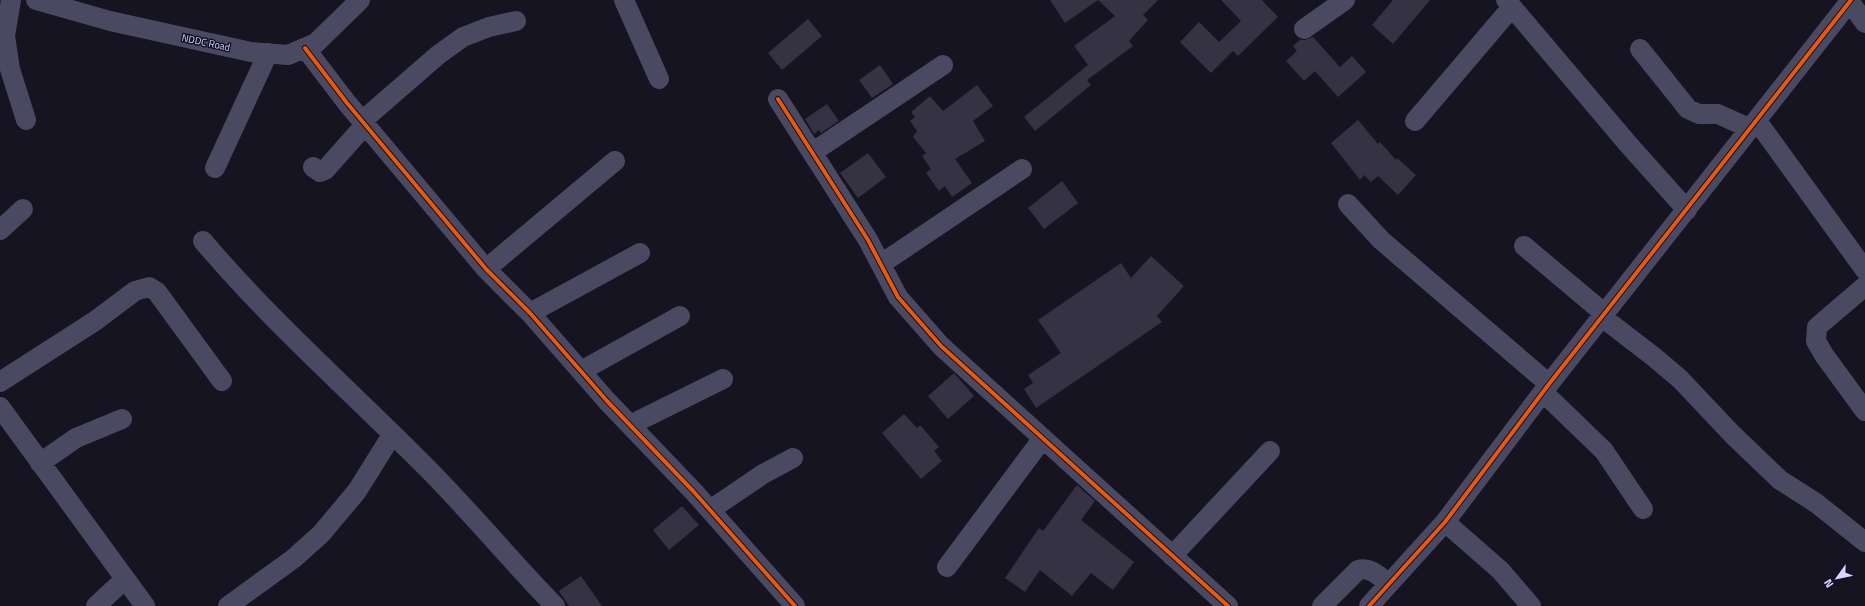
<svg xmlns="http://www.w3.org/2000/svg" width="1865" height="606" font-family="'Titillium Web',sans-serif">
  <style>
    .building { fill: #343243 }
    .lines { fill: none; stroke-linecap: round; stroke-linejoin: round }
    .minor { stroke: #4a4962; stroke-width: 20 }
    .cycleway-casing { stroke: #130f26; stroke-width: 6 }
    .cycleway { stroke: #e8590c; stroke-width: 4 }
    .labels { text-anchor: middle; stroke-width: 3; stroke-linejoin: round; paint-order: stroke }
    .street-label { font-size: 10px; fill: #d9d4ff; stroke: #130f26 }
  </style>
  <rect width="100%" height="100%" fill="#161421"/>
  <path class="building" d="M1050,0h108l-15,15 5,5 -19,21 4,5 -46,34 4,5 -56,46 -11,-14 64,-52 -14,-19 41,-30 -17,-16 -33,23z
    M1221,0h41l16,17 -40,39 -5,-5 -22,22 -31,-31 19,-20 20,20 22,-21z
    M1393,0h37l-37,44 -21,-19z
    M808,19l14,17 -40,34 -14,-17z
    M1313,37l27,30 12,-11 14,16 -28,25 -23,-26 -11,10 -18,-20 11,-10 -4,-5 7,-6h5z
    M880,65l13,19 -21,14 -13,-18z
    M977,85l16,21 -20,15 12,20 -30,18 17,24 -20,14 -7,-11 -6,5 -13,-18 5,-4 -9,-13 4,-3 -13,-16 4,-6 -7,-10 5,-4 -4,-5 19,-16 13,15z
    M827,104l12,17 -18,12 -2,-3 -5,4 -9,-15z
    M1358,120l20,24 2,-2 16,18 1,-2 19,17 -18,20 -20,-19 -7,6 -7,-7 -4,5 -29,-37z
    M868,153l18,24 -28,21 -18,-25z
    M1062,181l16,22 -34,26 -16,-21z
    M1151,256l33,30 -27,30 5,6 -126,86 -12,-19 9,-6 -5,-8 33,-22 -23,-33 83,-57 10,15z
    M954,373l20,23 -26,23 -20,-23z
    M904,414l13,14 3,-3 19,22 -5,4 8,10 -21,18 -39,-46z
    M1077,485l18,16 -14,19 53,42 -21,28 -22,-17 -19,23 -32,-26 -15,22 -20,-14 34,-50 4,3z
    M682,506l17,19 -30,25 -16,-20z
    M581,576l21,30h-33l-10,-15z"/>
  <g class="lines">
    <path class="minor" d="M11,0l-6,36 5,33 16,51
      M36,0l74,21 141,31 37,3 28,-12 44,-43
      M624,0l35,79
      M1506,0l122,144 59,66
      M1850,2l15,21
      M1304,29l41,-29
      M305,48l42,55 139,166 44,44 77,88 87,91 101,114
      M1640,49l48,60 11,5h19l33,15
      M778,99l90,141 30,57 43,49 287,260
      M362,121l76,-66 25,-18 26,-10 27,-6
      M1415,121l97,-114
      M1757,121l108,149
      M813,152l130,-87
      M313,167l7,5 5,-2 40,-45
      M215,168l53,-115
      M1348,204l33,36 168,144
      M0,230l23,-21
      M203,241c66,78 143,146 215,218 48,47 90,99 137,147
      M1524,246l81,68
      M881,264l141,-95
      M486,269l129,-108
      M1865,286l-48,41 -1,14 8,14 41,56
      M530,313l110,-60
      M1602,317l52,40 26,22 52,55 48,46 36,23 49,39
      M581,371l99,-55
      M0,382l95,-61 40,-30 14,-4 8,5 65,89
      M1543,392l61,59 39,58
      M0,407l145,199
      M630,425l93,-46
      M40,463l36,-25 46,-19
      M710,510l53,-36 30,-16
      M1445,522l55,48 31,36
      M1172,556l98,-105
      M947,567l96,-129
      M96,606l29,-27
      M228,606l65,-47 28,-25 36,-43 35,-56
      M1322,606l36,-36c12,-4 22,7 31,14
      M1369,606l76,-84 104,-138 302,-384"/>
    <defs>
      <path id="cycleway" d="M305,48l42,55 139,166 44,44 77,88 87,91 101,114
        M778,99l90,141 30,57 43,49 287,260
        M1369,606l76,-84 104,-138 302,-384"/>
    </defs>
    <use href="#cycleway" class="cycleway-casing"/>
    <use href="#cycleway" class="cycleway"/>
  </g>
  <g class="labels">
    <g class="street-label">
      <text transform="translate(206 42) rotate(12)" y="4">NDDC Road</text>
    </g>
  </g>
  <g transform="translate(1837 578) rotate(237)" stroke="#130f26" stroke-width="3" paint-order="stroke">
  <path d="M0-3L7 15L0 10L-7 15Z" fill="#d9d4ff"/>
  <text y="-6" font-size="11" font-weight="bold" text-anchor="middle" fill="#d9d4ff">N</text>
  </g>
</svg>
